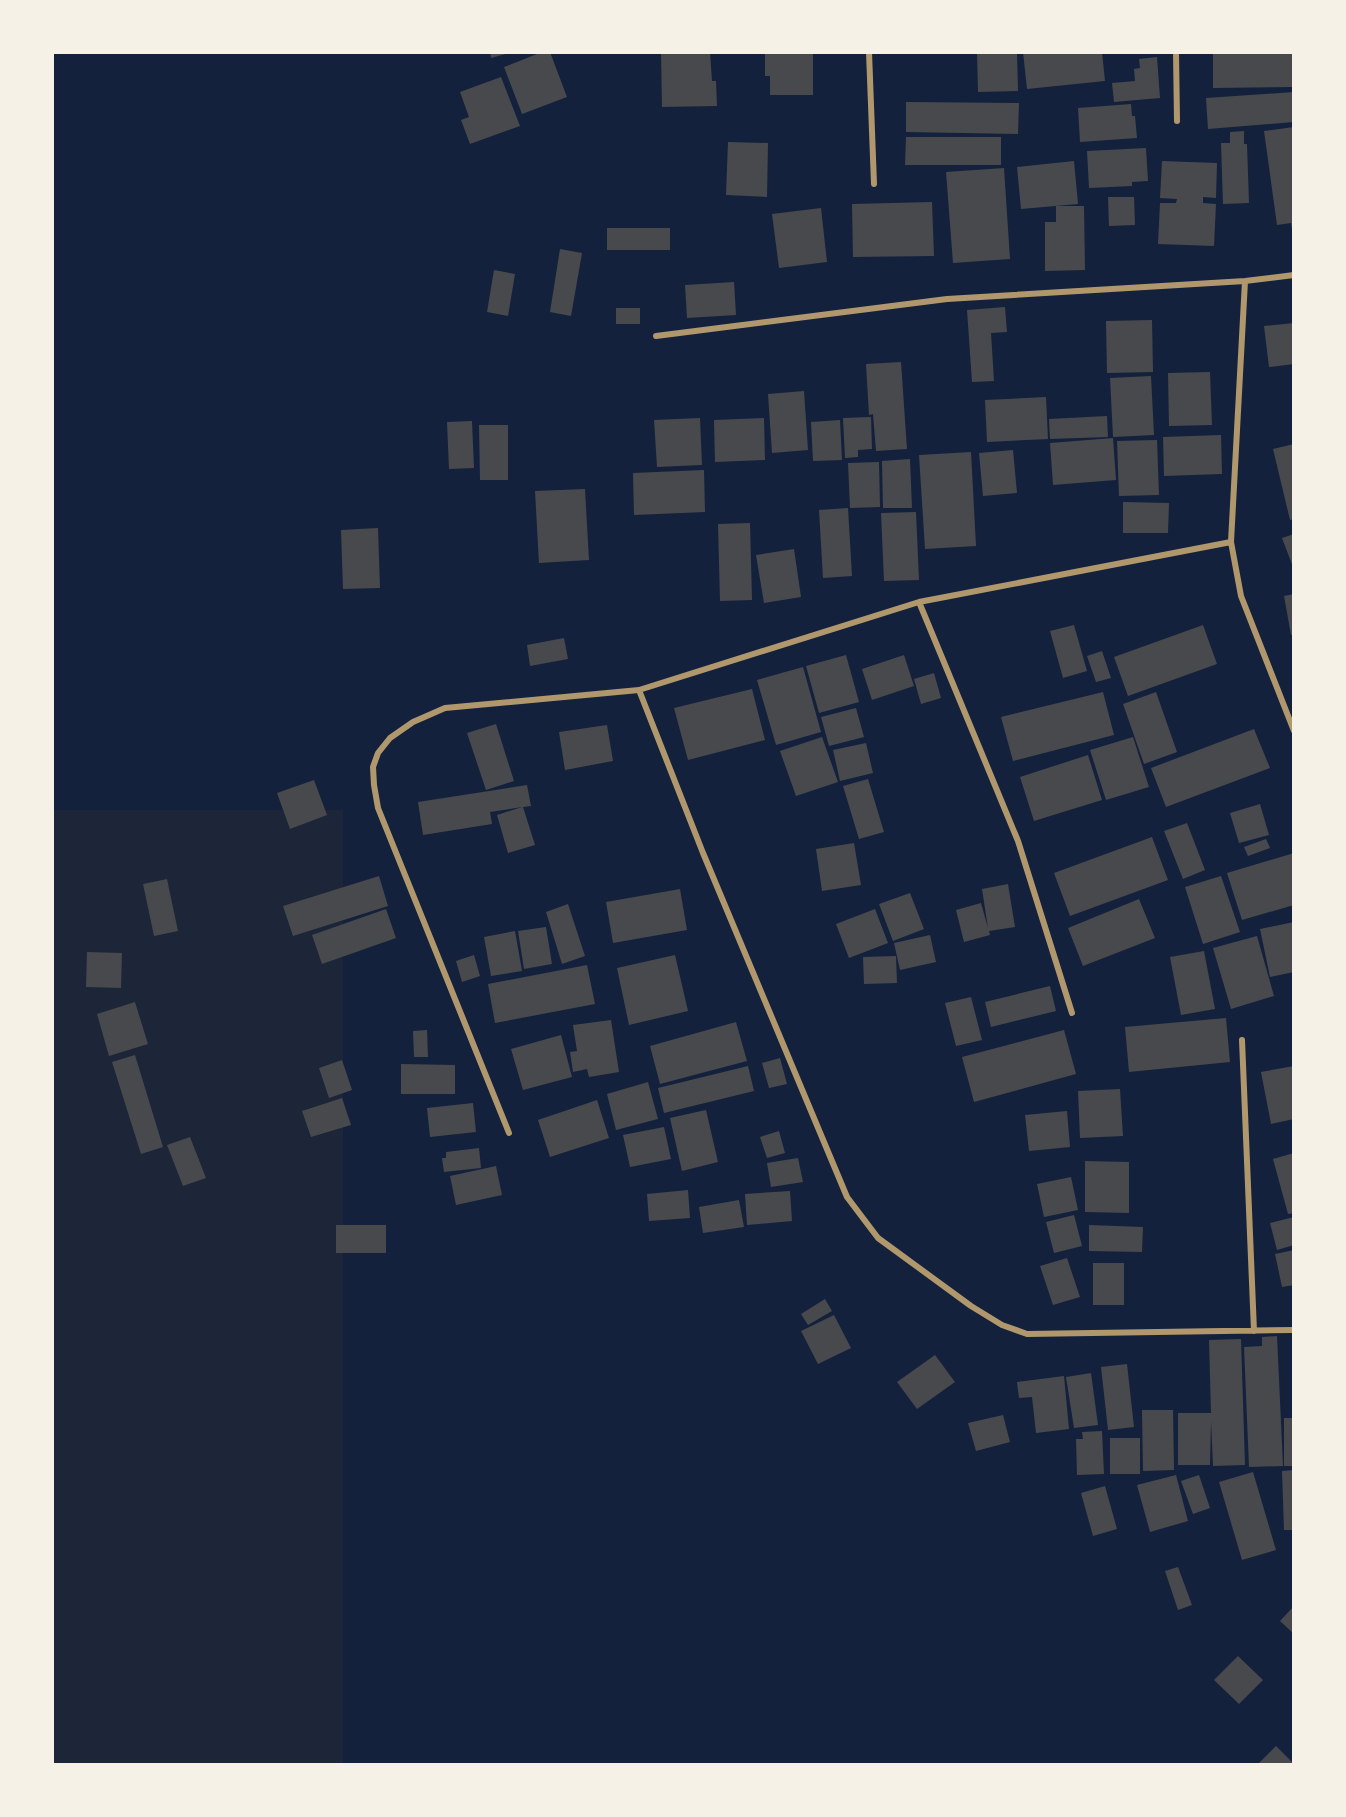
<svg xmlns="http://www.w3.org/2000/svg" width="1346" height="1817" font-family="Rubik,sans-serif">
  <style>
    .green { fill: #1d2539 }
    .building { fill: #48494c }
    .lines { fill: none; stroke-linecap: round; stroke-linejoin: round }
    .minor { stroke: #b1986c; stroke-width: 6 }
  </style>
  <rect width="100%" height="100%" fill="#14213d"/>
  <path class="green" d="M52,810h291v954h-290z"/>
  <path class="building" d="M490,52h19v1l-18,5z
    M542,52h8l17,45 -45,17 -18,-47z
    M661,52h49l2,29h4l1,25 -55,1z
    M765,52h48v43h-43v-19h-5z
    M977,52h40l1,39 -40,1z
    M1023,52h79l3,29 -78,8z
    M1213,52h81v35l-81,1z
    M1157,57l3,41 -46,4 -2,-19 23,-2 -1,-12 6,-1 -1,-9z
    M501,77l19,49 -50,18 -9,-24 8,-3 -9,-25z
    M1294,92v30l-86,7 -2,-31z
    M906,102l113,1 -1,31 -112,-2z
    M1131,104l1,12h3l2,22 -57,4 -2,-34z
    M1294,127v102h-2l-1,-6 -14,2 -13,-94z
    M1244,131v13h3l2,59 -26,1 -2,-61h9v-11z
    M906,137h95v28h-96z
    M728,142l40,1 -1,54 -41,-2z
    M1146,148l2,33 -16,1v4l-43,2 -2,-37z
    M1074,161l4,43 -57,5 -4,-42z
    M1162,161l55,2 -1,35 -13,-1v6l13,1 -2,42 -56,-2 2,-41h16l1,-4 -17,-1z
    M1004,168l6,91 -57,4 -7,-91z
    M1108,197h26l1,28 -26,1z
    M932,202l2,54 -81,1 -1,-53z
    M1056,206h28l1,64 -40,1v-49h11z
    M821,208l6,54 -48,6 -7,-54z
    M607,228h63v22h-63z
    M560,249l22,4 -11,63 -21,-4z
    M494,270l21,4 -7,42 -21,-4z
    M734,282l2,33 -49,3 -2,-33z
    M1005,307l2,25 -16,1 3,48 -22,1 -5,-72z
    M616,308h24v16h-24z
    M1152,320l1,52 -46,1 -1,-52z
    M1294,323v41l-25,3 -5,-41z
    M901,362l6,87 -31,2 -3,-37 -4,1 -3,-51z
    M1210,372l2,53 -43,1 -1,-53z
    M1151,376l3,59 -41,2 -3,-59z
    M804,391l4,59 -36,3 -4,-59z
    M1046,397l2,42 -61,3 -2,-42z
    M1107,416l1,21 -58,2 -1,-20z
    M871,417l1,32 -14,1v7l-13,1 -2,-40z
    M700,418l2,47 -45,2 -3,-47z
    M764,418l1,42 -50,2 -1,-42z
    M840,420l2,40 -29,1 -2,-39z
    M472,421l2,47 -25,1 -2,-47z
    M479,425h29v55h-28z
    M1221,435l1,39 -58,2 -1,-39z
    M1113,438l3,42 -63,5 -3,-42z
    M1157,440l2,55 -40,1 -2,-55z
    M1294,444v75l-4,1 -17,-71z
    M1013,450l4,43 -34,3 -4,-43z
    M971,452l5,94 -51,3 -6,-94z
    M910,459l2,49h-29l-1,-47z
    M879,462l1,45 -30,1 -2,-45z
    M704,470l1,42 -71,3 -1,-42z
    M585,489l4,71 -50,3 -4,-72z
    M1123,502l46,1 -1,30h-45z
    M848,508l4,68 -29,2 -4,-68z
    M916,512l3,68 -35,1 -3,-68z
    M750,523l2,77 -32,1 -2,-77z
    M378,528l2,60 -37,1 -2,-59z
    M1294,534v33h-1l-11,-29z
    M794,549l7,48 -37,6 -8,-48z
    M1294,594v41h-3l-7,-39z
    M1074,625l13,46 -24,7 -13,-47z
    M1203,625l14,39 -89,32 -14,-39z
    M564,638l4,21 -38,7 -3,-21z
    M1102,651l9,27 -15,4 -9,-26z
    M846,655l13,47 -40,11 -13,-47z
    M904,655l10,31 -42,14 -10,-31z
    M803,667l18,65 -45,13 -19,-65z
    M934,673l7,25 -20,6 -7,-25z
    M752,689l13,51 -77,20 -14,-52z
    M1103,692l11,43 -101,26 -12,-44z
    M1156,692l21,60 -33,12 -21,-60z
    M856,708l8,29 -35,9 -8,-29z
    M496,724l18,57 -28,9 -19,-57z
    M607,725l6,36 -48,9 -6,-38z
    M1254,729l16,39 -104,39 -15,-39z
    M822,737l16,45 -42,14 -16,-45z
    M1133,737l16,50 -43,13 -16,-50z
    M866,743l7,30 -33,8 -7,-31z
    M1088,755l14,45 -68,21 -14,-44z
    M868,779l16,53 -25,7 -16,-53z
    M314,780l13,35 -37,14 -13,-36z
    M527,785l4,21 -8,1 12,38 -27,8 -11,-38 25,-8 -32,5 2,12 -69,11 -5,-33z
    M1260,804l9,31 -30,8 -9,-30z
    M1187,823l18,47 -22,9 -19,-48z
    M1152,837l16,43 -98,36 -16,-43z
    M1266,839l4,9 -22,8 -4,-9z
    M854,843l7,42 -39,6 -6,-42z
    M1294,853v52l-52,15 -15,-47z
    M379,876l9,30 -95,30 -10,-30z
    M1221,876l19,56 -37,12 -18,-57z
    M167,879l11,52 -24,5 -11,-52z
    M1008,884l7,43 -26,4 1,4 -26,7 -8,-32 25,-7 7,25 -6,-39z
    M680,889l7,41 -74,13 -7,-41z
    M910,893l14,36 -31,12 -14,-37z
    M1139,899l16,39 -72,28 -15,-38z
    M568,904l17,52 -23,8 -16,-52z
    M386,909l10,29 -74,26 -10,-29z
    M875,909l13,34 -39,15 -13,-34z
    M1294,922v50l-24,5 -10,-48z
    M546,927l6,37 -28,5 -6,-38z
    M515,931l7,40 -31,5 -7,-39z
    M930,935l6,27 -36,8 -6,-27z
    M1257,936l17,60 -43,13 -18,-61z
    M1204,951l11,58 -34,6 -11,-58z
    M87,952l35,1 -1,35 -35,-1z
    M474,955l6,21 -18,6 -6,-21z
    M675,955l13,56 -59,14 -12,-57z
    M896,956l1,27 -33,1 -1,-27z
    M587,965l8,39 -100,19 -7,-39z
    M1050,986l6,25 -65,16 -6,-25z
    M971,997l11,43 -26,6 -11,-43z
    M135,1002l13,42 -39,12 -12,-42z
    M1226,1018l4,44 -101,10 -4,-45z
    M611,1020l8,52 -30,5 -2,-8 -14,3 -3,-20 7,-1 -4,-26z
    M736,1022l11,39 -87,23 -10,-38z
    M427,1030l1,27h-14l-1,-26z
    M1064,1030l12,44 -102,28 -12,-45z
    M561,1035l11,42 -49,13 -12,-41z
    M135,1055l28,92 -22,7 -29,-92z
    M780,1058l7,26 -18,4 -7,-25z
    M342,1060l10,30 -23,8 -10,-30z
    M401,1064l54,1v29h-54z
    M748,1066l6,25 -90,22 -6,-25z
    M1294,1066v53l-23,5 -10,-52z
    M648,1082l10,37 -42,11 -9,-36z
    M1120,1089l3,47 -43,2 -2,-47z
    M342,1098l9,27 -40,12 -9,-26z
    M597,1100l12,38 -59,19 -12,-37z
    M473,1103l3,29 -46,5 -3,-29z
    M706,1110l12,52 -36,9 -12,-53z
    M1067,1111l3,36 -41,4 -4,-36z
    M664,1127l7,32 -41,8 -7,-32z
    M779,1131l6,22 -18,5 -7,-21z
    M190,1137l16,41 -23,8 -16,-41z
    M479,1148l2,20 -37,4 -2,-14h4v-6z
    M1294,1153v60l-6,1 -15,-55z
    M798,1158l5,24 -32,5 -4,-24z
    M1085,1161l44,1v51l-44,-1z
    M496,1166l6,29 -46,10 -6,-29z
    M1071,1177l7,33 -34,7 -7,-33z
    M688,1190l2,28 -41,3 -2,-27z
    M790,1191l2,30 -45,4 -2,-31z
    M739,1200l5,27 -41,6 -4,-26z
    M1074,1215l8,31 -28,7 -8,-31z
    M1294,1217v28l-17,5 -7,-27z
    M336,1225h50v28h-50z
    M1089,1225l54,2 -1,25 -53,-1z
    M1294,1250v35l-12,2 -7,-33z
    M1067,1258l13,39 -27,8 -13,-39z
    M1093,1263h31v42h-31z
    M825,1299l7,12 -24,14 -7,-11z
    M834,1315l17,33 -33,16 -17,-33z
    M1277,1336l6,130 -34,1 -5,-120 18,-1v-9z
    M1241,1339l4,126 -32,1 -2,-45 -1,44h-32v-52h33l-2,-73z
    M935,1355l20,27 -38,27 -20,-27z
    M1127,1364l7,63 -26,3 -7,-63z
    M1091,1373l7,52 -24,3 -8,-51z
    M1064,1376l5,53 -33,4 -4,-36 -13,1 -2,-16z
    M1142,1410h31l1,60 -31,1z
    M1003,1415l7,27 -34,9 -8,-28z
    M1284,1418h10v48h-10z
    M1102,1431l2,43 -27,1 -1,-36h7l-1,-7z
    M1110,1438h30v36h-30z
    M1294,1470v60h-10l-2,-59z
    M1253,1472l23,78 -34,10 -23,-78z
    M1176,1475l12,46 -38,11 -13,-47z
    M1199,1475l11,33 -17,6 -12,-33z
    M1105,1486l12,43 -24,7 -12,-43z
    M1178,1567l14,38 -14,5 -13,-39z
    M1294,1606v28l-14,-13z
    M1238,1656l25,24 -24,24 -25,-24z
    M1276,1746l18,18h-36z"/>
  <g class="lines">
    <path class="minor" d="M869,52l5,132
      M1176,52l1,69
      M1245,281l-14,261 10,54 53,135
      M656,336l291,-37 298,-18 49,-6
      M919,602l99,239 54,172
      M639,690l64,163 144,344 31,41 93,68 31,19 25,9 267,-4
      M1242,1040l12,291
      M509,1133l-131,-325 -4,-23 -1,-18 5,-14 12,-15 23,-16 32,-14 194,-18 280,-88 312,-60"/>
  </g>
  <rect width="1346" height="1817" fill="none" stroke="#f6f1e7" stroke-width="108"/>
</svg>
